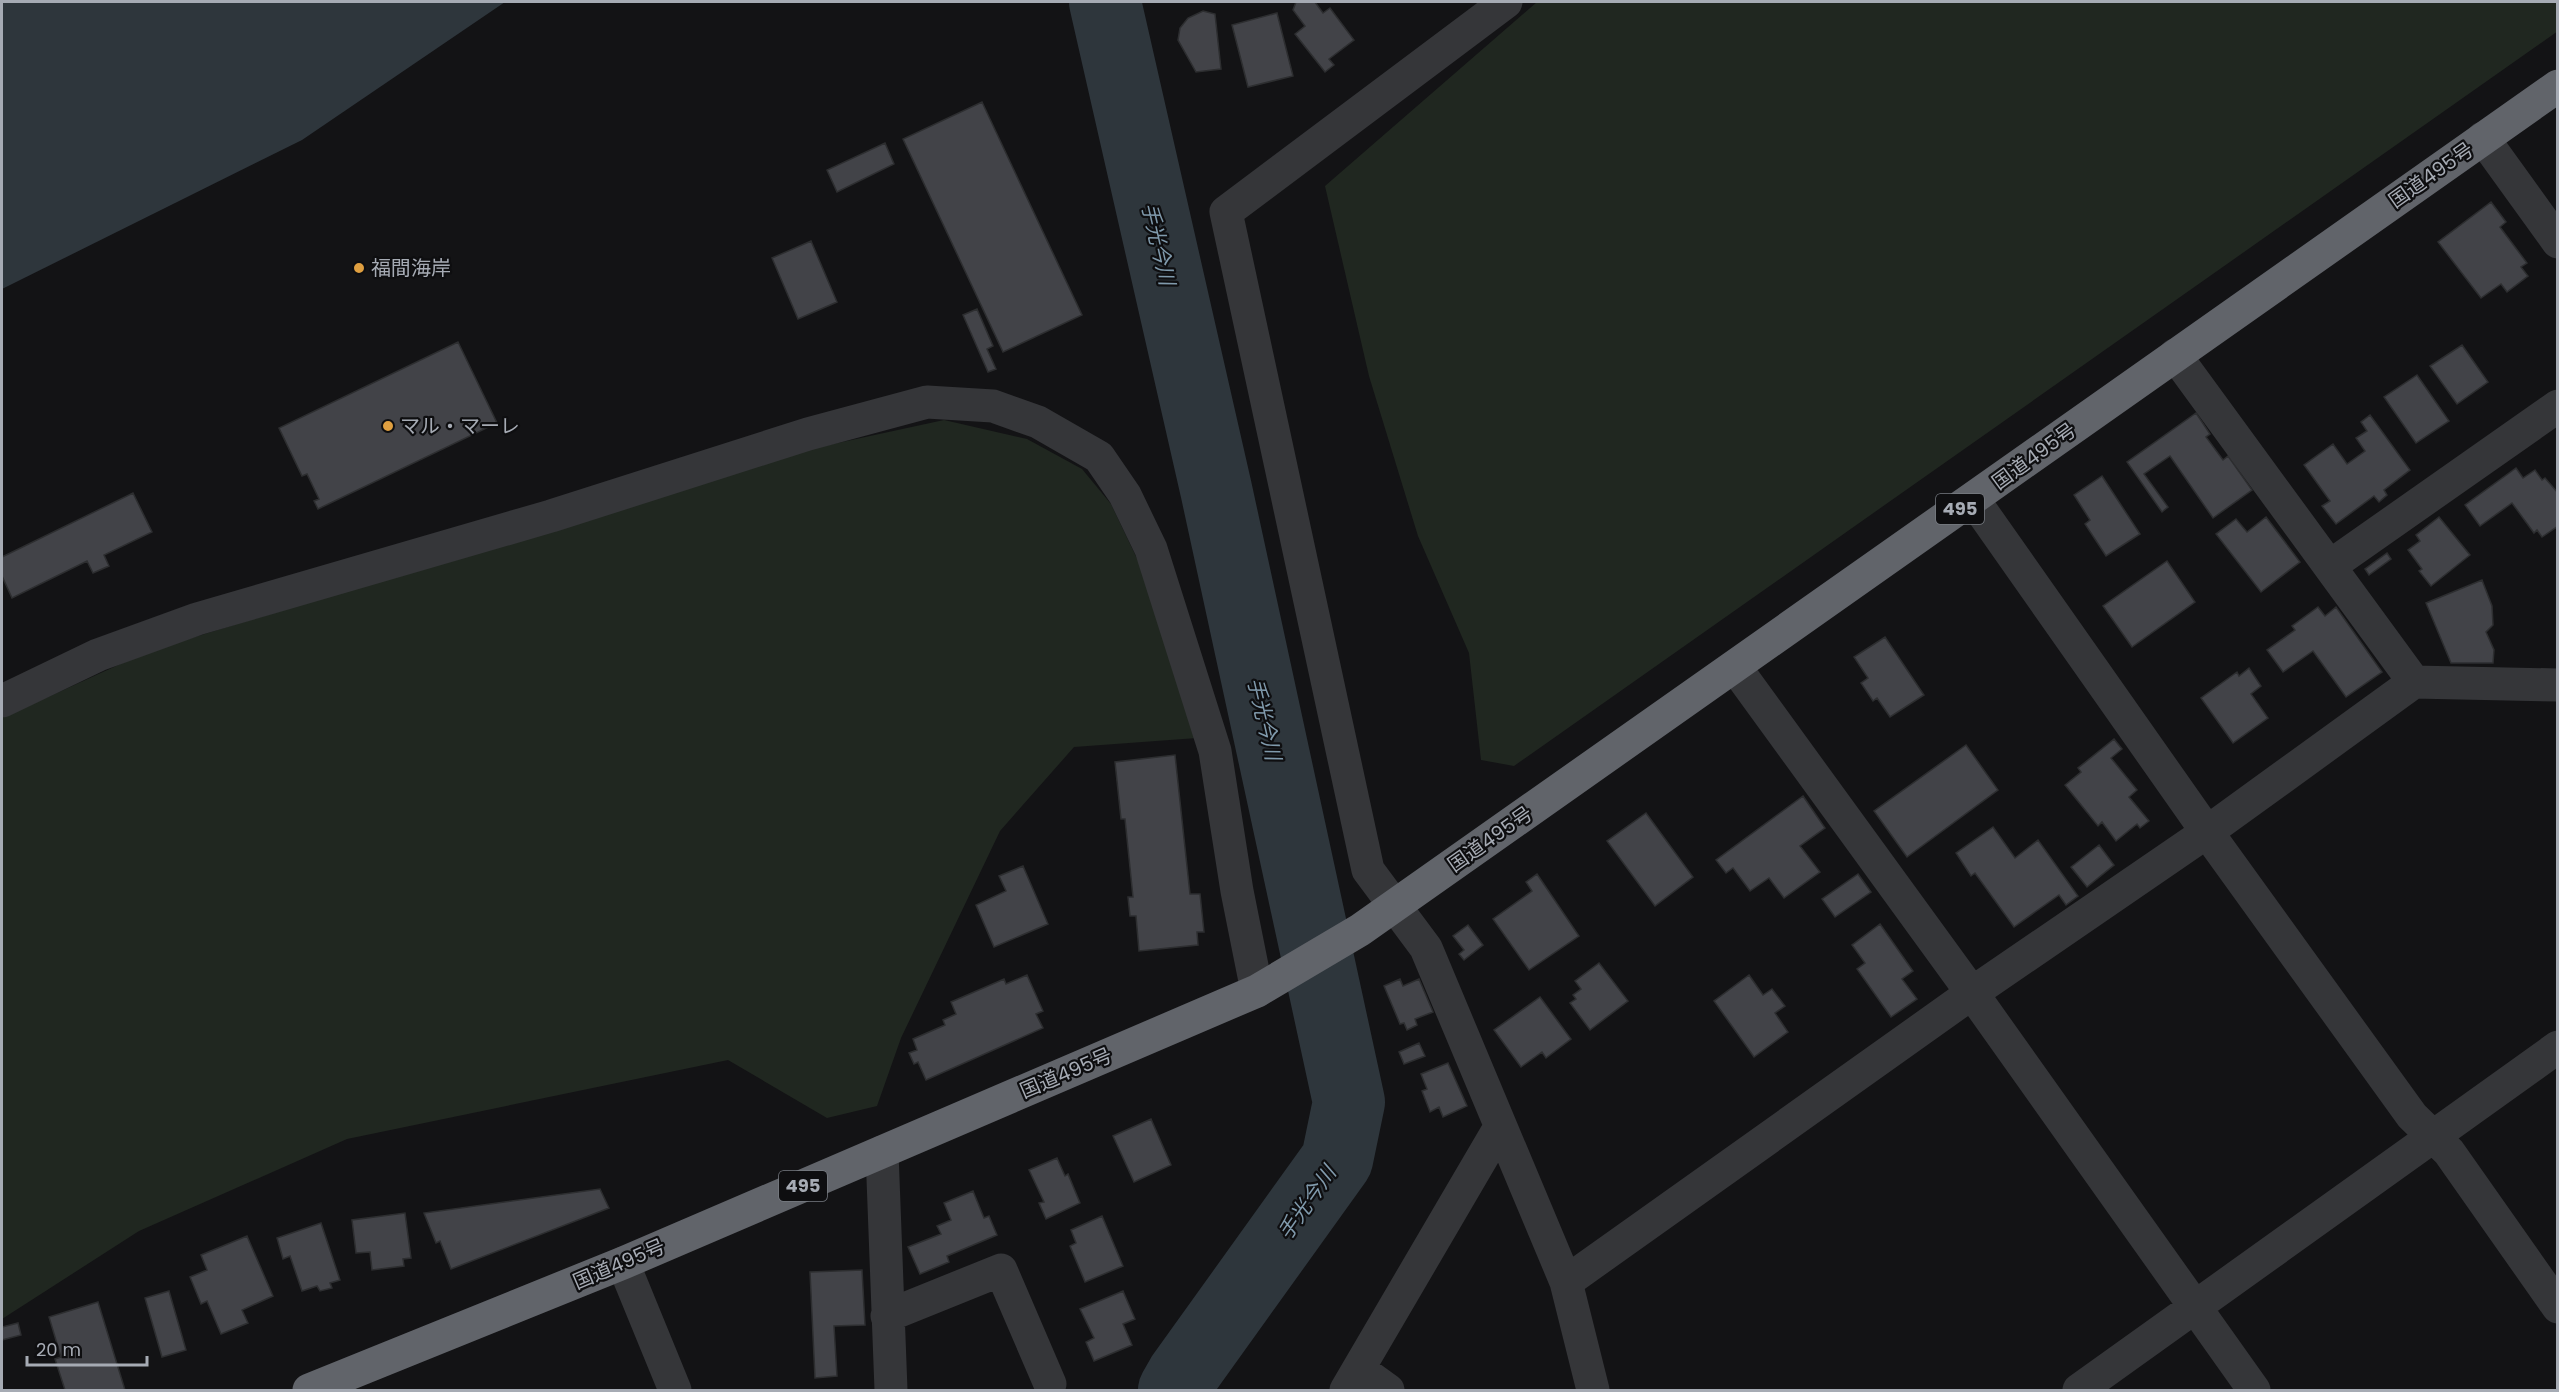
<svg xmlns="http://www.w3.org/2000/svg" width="2559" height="1392" font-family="Poppins,'Noto Sans JP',sans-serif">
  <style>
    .green { fill: #202720 }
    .water { fill: #2e363c }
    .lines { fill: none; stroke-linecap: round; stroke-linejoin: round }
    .river { stroke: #2e363c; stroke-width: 72 }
    .building { fill: #424348; stroke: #2d2e30; stroke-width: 1.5 }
    .minor { stroke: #353639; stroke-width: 33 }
    .highway { stroke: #61646a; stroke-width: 33 }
    .poi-dot { fill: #df9f40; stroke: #0e0e10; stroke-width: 2 }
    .labels { text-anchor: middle; stroke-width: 4.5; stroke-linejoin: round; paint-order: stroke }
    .shield { fill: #0e0e10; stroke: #787c83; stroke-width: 1.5 }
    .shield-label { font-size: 18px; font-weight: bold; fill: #a6abb4 }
    .street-label { font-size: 20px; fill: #a6abb4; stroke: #0e0e10 }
    .poi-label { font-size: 20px; fill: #a6abb4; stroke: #0e0e10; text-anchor: start }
    .water-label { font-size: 21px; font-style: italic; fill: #809aac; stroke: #0e0e10 }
  </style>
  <rect width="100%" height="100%" fill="#131315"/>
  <path class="green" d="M1537,2h1020l1,29 -1044,735 -33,-6 -12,-107 -51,-117 -49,-160 -44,-190z
    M944,420l83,19 55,30 29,35 40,84 46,150 -123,9 -74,84 -99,207 -24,68 -50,12 -99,-58 -381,79 -208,92 -137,88v-601l147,-67 661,-202z"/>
  <path class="water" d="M2,2h503l-203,138 -300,149z"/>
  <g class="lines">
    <path class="river" d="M1105,2l111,487 133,613 -12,58 -155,216 -8,14"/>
  </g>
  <path class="building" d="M1296,2h19l8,11 7,-5 24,32 -25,19 5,6 -9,7 -30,-38 10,-8 -12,-16z
    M1203,11l12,3 6,55 -25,3 -18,-32 2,-12 8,-10z
    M1277,13l16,63 -45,11 -16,-62z
    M982,102l100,213 -79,37 -100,-213z
    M885,143l9,21 -57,28 -10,-22z
    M2491,202l15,20 -6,5 27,36 -6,4 7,9 -21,16 -6,-8 -20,14 -43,-56z
    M811,241l26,61 -39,17 -26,-61z
    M977,309l16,37 -6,3 9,20 -8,3 -25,-57z
    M458,342l39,81 -179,86 -4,-8 5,-2 -12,-25 -5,2 -23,-48z
    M2462,345l26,37 -31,22 -27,-38z
    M2417,375l32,46 -33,22 -32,-46z
    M2196,413l14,21 -4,3 17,23 5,-4 24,34 -39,28 -43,-62 -26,18 24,33 -6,5 -35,-50z
    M2370,415l40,55 -26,20 3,5 -8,7 -5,-6 -38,28 -14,-18 8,-5 -26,-36 29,-21 14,20 18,-13 -9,-13 11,-7 -6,-9z
    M2516,468l7,10 12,-8 7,10 3,-2 13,15v33l-16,11 -5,-7 -3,3 -22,-30 -32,23 -15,-21z
    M2102,476l38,58 -34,22 -21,-32 5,-4 -16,-25z
    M133,493l19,39 -48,23 5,11 -16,7 -6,-12 -75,37 -10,-22v-19z
    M2266,517l34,45 -39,30 -45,-58 20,-15 11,13z
    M2439,517l31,38 -39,31 -12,-15 3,-2 -14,-19 12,-9 -4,-6z
    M2387,553l4,6 -22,16 -4,-6z
    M2167,561l28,41 -63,45 -29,-41z
    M2482,580l10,26 1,19 -7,7 8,18 -1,13h-42l-25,-60z
    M2318,607l7,9 11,-9 46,65 -36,25 -33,-46 -30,21 -16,-22 28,-20 -3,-4z
    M1885,637l39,58 -34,22 -13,-19 -4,3 -12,-18 7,-5 -14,-21z
    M2249,668l12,18 -10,8 17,24 -35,25 -32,-45 36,-26 2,4z
    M2114,739l8,10 -11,9 26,32 -8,7 20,24 -9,7 -3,-4 -21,17 -14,-19 -4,4 -33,-41 16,-13 -3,-4z
    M1966,745l32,45 -91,67 -33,-46z
    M1175,755l15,139h10l4,38h-7l1,13 -59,6 -3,-35h-6l-2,-19h5l-8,-78h-4l-6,-57z
    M1803,796l22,32 -25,18 20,26 -36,26 -15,-20 -19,13 -17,-23 -7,5 -10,-13z
    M1646,813l47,64 -38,29 -48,-65z
    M1993,827l22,31 23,-18 40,56 -12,9 -7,-10 -45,32 -39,-54 -4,3 -15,-23z
    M2099,845l15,20 -27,22 -16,-20z
    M1023,866l25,58 -54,23 -18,-42 30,-14 -7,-15z
    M1537,874l42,62 -50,34 -36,-51 39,-28 -6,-9z
    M1858,874l13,18 -36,25 -13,-18z
    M1880,924l33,47 -11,8 15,20 -26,18 -34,-48 8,-6 -13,-18z
    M1468,925l15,20 -19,15 -5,-6 5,-4 -11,-14z
    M1599,963l29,38 -38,29 -20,-27 6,-4 -3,-4 8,-6 -6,-8z
    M1027,975l16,36 -7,3 7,14 -117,52 -8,-18 -4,2 -5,-11 8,-3 -4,-11 32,-14 -2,-5 13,-6 -5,-12 53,-23 2,5z
    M1749,975l14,20 9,-6 13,17 -10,7 13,19 -34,25 -40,-56z
    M1400,979l3,7 16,-7 14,33 -18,7 2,6 -10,5 -3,-7 -4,1 -16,-38z
    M1540,997l31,42 -25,19 -4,-6 -21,15 -27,-37z
    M1419,1043l6,13 -21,8 -5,-12z
    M1448,1063l19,43 -24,11 -4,-10 -9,5 -8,-21 5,-2 -6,-15z
    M1151,1119l20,46 -37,17 -21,-46z
    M1057,1158l8,18 3,-2 12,29 -34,16 -7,-16 5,-1 -15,-32z
    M600,1189l9,19 -158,61 -11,-28 -4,2 -12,-30z
    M973,1191l11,27 5,-2 8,19 -50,21 2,6 -29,12 -12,-27 33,-13 -4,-8 14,-6 -7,-17z
    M405,1213l6,45 -8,1 1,7 -32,4 -2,-18 -14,1 -4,-33z
    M1102,1216l21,50 -38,16 -15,-36 6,-3 -5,-13z
    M321,1223l19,57 -10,3 2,5 -12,3 -3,-5 -15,5 -12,-35 -7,3 -6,-21z
    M247,1236l26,60 -31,14 6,13 -27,11 -14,-33 -6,3 -11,-27 17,-7 -6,-15z
    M862,1270l3,55 -31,1 3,50 -22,2 -5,-106z
    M169,1291l17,59 -24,7 -17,-59z
    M1123,1291l12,28 -12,5 9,21 -38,16 -8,-19 8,-4 -14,-29z
    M98,1302l27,88h-60l-10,-31 6,-2 -12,-40z
    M18,1323l3,12 -19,5v-13z"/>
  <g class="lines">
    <path class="minor" d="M1506,2l-280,210 142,658 58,78 140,334 27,108
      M2483,138l75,104
      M2175,355l239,327
      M1973,499l234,333 205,284 37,36 109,155
      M2330,566l228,-160
      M1735,667l237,326 282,397
      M2,701l96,-46 99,-36 354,-103 257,-82 119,-32 66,4 45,16 61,35 26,38 26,54 64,202 22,140 20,100
      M882,1152l9,238
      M623,1263l52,127
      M1566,1282l406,-289 235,-161 207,-150 144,3
      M887,1316l114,-46 49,114
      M1359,1369l29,21
      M1346,1390l154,-263
      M2079,1390l479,-343"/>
    <path class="highway" d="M309,1390l314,-127 634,-272 103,-61 1198,-844"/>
  </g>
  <g class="poi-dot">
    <circle cx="359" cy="268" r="6"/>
    <circle cx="388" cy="426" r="6"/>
  </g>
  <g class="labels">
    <g class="shield">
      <rect x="1936" y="494" width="48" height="30" rx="4.5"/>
      <rect x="779" y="1171" width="48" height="30" rx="4.5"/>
    </g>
    <g class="shield-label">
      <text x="1960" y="515">495</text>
      <text x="803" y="1192">495</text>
    </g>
    <g class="street-label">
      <text transform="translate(2431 175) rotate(-35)" y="7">国道495号</text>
      <text transform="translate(2034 456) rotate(-36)" y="7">国道495号</text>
      <text transform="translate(1490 839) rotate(-35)" y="7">国道495号</text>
      <text transform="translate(1066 1073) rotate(-23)" y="7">国道495号</text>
      <text transform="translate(619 1264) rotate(-23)" y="7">国道495号</text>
    </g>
    <g class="poi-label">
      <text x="371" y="275">福間海岸</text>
      <text x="400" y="433">マル・マーレ</text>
    </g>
    <g class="water-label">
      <text transform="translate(1158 244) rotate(77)" y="7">手光今川</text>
      <text transform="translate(1264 719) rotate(77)" y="7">手光今川</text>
      <text transform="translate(1307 1203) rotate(-55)" y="7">手光今川</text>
    </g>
  </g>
  <rect width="2559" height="1392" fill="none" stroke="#a6abb4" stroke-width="6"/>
  <path d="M27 1356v9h120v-9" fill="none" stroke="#a6abb4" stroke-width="3"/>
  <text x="36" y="1356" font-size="18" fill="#a6abb4" stroke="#0e0e10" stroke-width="4.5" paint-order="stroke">20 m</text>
</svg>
